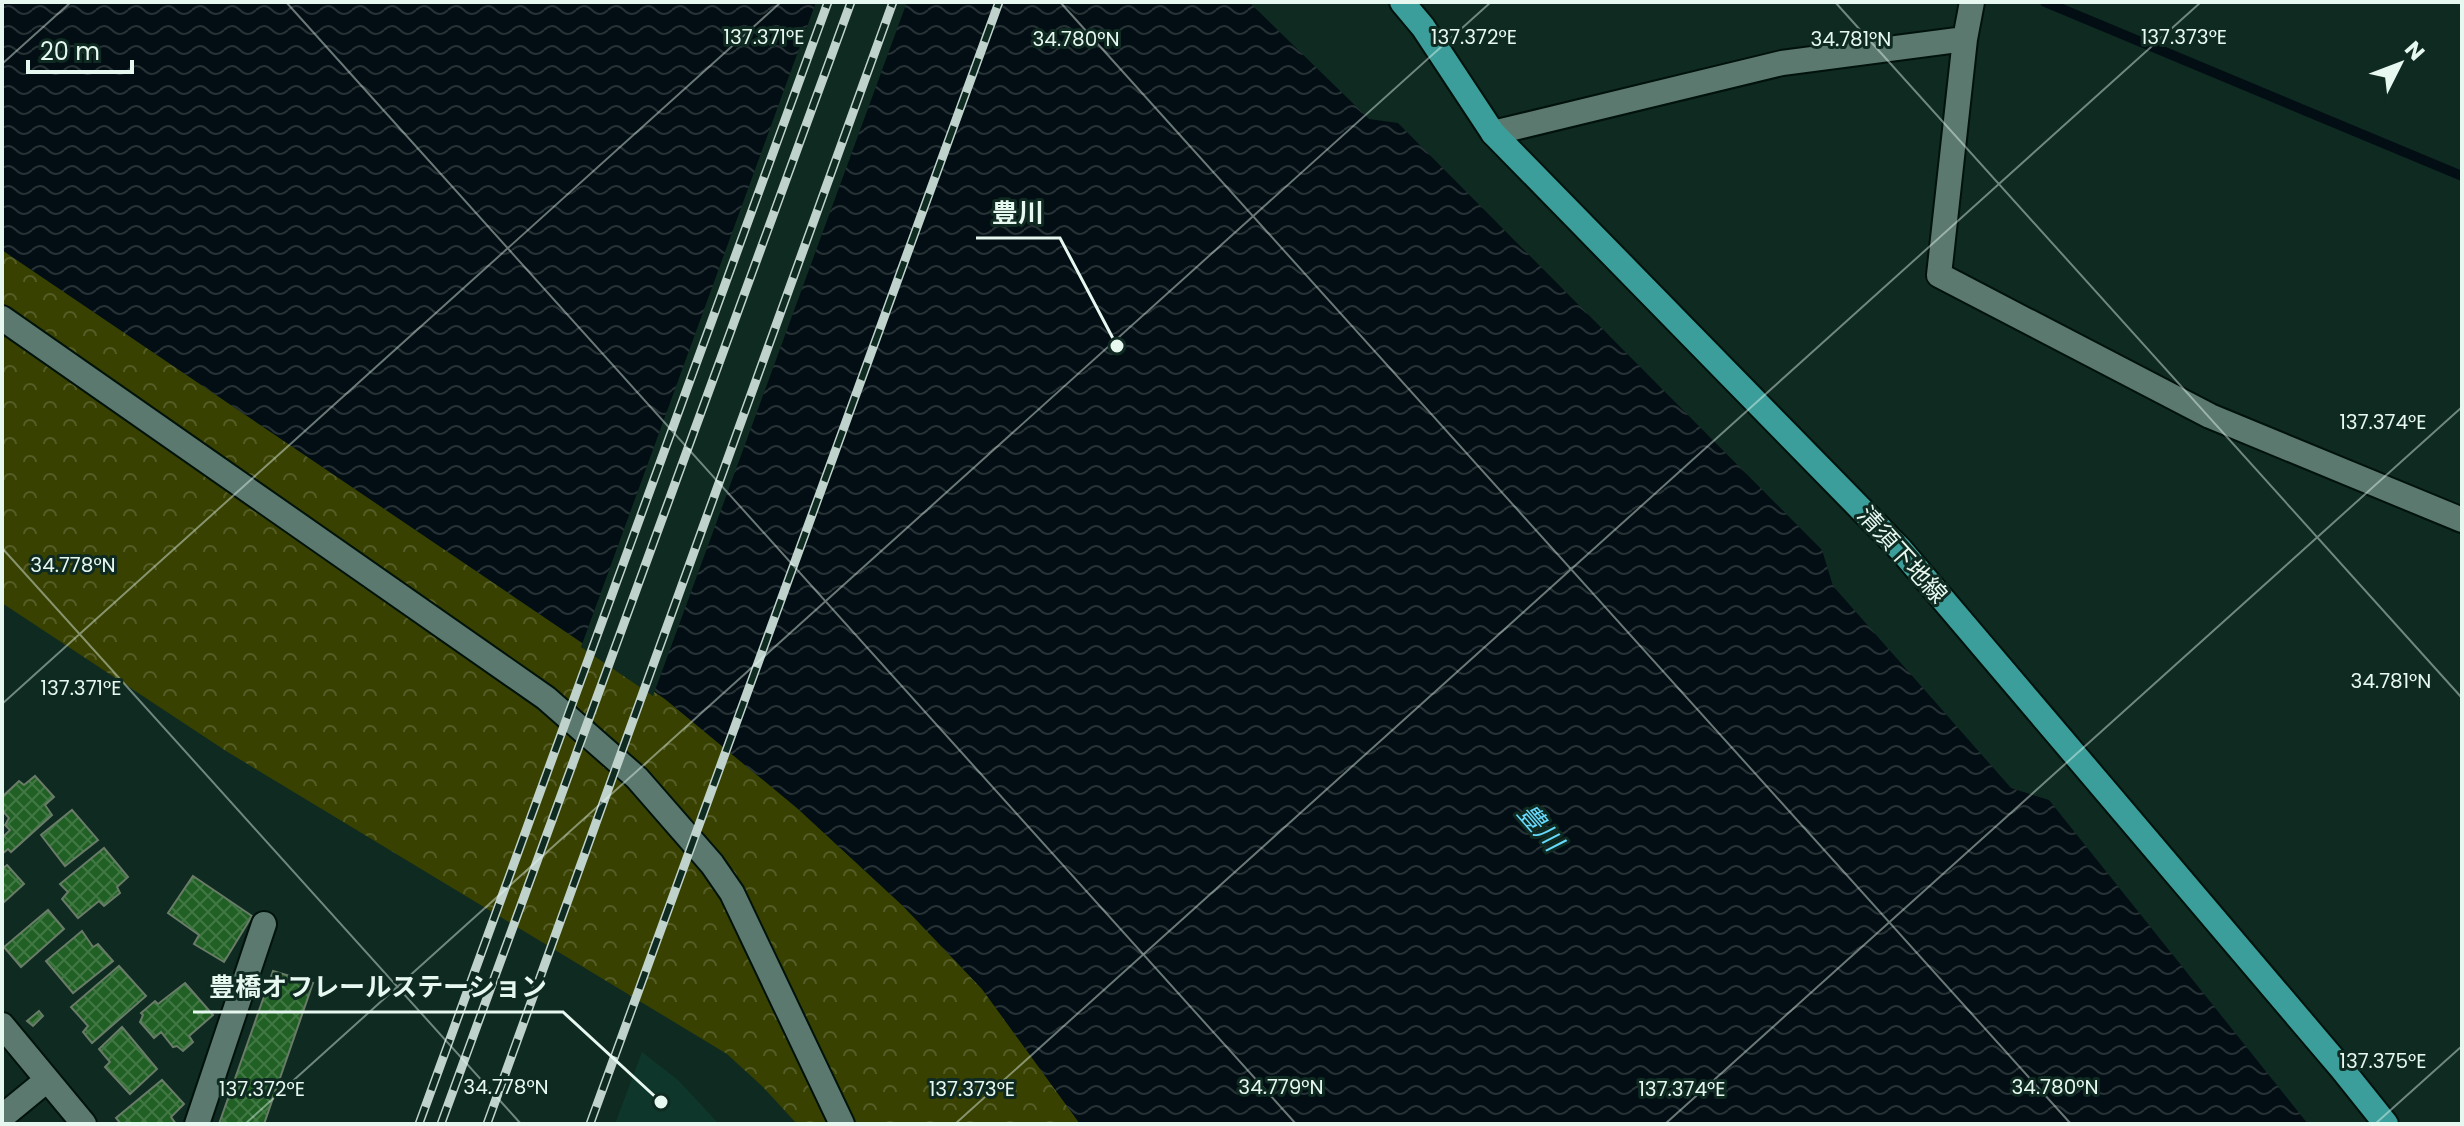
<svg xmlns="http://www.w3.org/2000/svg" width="2464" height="1126" font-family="Poppins,'Noto Sans JP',sans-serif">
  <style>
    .built { fill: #0f362b }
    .park { fill: url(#park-crowns) }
    .water { fill: url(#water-waves) }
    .pier { fill: #0e2a21 }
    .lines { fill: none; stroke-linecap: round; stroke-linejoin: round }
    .stream { stroke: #020e13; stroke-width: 10 }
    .building { fill: url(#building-cross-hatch); stroke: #697c68; stroke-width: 2 }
    .minor-casing { stroke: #00120b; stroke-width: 28 }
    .major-casing { stroke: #00120b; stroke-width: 28 }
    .minor { stroke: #5b796e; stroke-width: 24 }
    .major { stroke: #3c9e9a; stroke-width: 24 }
    .rail-casing { stroke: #bfd2cb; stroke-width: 9 }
    .rail { stroke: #0e2a21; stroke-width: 6; stroke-dasharray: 18; stroke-linecap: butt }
    .ticks { fill: none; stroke: #e7f8f1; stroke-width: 2; stroke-opacity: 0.45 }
    .labels { text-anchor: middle; stroke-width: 6; stroke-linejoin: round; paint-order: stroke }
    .street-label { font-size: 24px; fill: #e7f8f1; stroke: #0e2a21 }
    .water-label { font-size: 26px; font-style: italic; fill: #66d9fc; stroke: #0e2a21 }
    .ticks-label { font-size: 20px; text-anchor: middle; fill: #e7f8f1; stroke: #0e2a21; stroke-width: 6; stroke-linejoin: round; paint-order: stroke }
    .leader { fill: none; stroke: #e7f8f1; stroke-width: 3 }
    .callout-dot { fill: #e7f8f1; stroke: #0e2a21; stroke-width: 3 }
    .callout-label { font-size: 26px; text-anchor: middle; font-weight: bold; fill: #e7f8f1; stroke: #0e2a21; stroke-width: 6; stroke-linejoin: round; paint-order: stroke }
  </style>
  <defs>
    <pattern id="park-crowns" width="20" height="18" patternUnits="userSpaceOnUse" patternTransform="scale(2)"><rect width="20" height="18" fill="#384100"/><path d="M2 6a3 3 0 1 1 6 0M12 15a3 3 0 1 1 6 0" fill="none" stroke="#555d26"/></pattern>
    <pattern id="water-waves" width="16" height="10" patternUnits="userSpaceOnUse" patternTransform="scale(2)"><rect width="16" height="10" fill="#020e13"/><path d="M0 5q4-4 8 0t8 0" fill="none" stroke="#273236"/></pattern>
    <pattern id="building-cross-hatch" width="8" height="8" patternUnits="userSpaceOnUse" patternTransform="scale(2)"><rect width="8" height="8" fill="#216024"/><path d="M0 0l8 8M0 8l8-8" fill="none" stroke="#417844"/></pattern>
  </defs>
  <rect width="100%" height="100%" fill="#0e2a21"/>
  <path class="built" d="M642,1052l36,28 41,44h-104z"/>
  <path class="park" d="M2,250l663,449 132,109 106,98 79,83 98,135h-283l-34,-37 -36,-33 -501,-303 -224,-148z"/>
  <path class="water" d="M2,2h1247l120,117 29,4 424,427 11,36 178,202 38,12 259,324h-1228l-98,-135 -79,-83 -106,-98 -132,-109 -663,-449z"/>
  <path class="pier" d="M816,2h91l-254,694 -72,-49z"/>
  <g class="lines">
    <path class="stream" d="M2045,2l417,174"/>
  </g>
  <path class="building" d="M35,776l19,21 -9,8 7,10 -41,37 -3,-3 -6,5v-16l8,-8 -5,-5 4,-7 -7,-8v-13l17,-16 5,4z
    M72,810l26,30 -33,26 -24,-31z
    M104,848l24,29 -11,10 3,6 -16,13 -5,-5 -21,17 -16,-19 6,-7 -8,-8z
    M7,865l17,19 -22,20v-35z
    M193,876l59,40 -28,46 -30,-18 5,-9 -31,-22z
    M48,910l16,19 -43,38 -17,-20z
    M82,931l11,16 5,-3 15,17 -40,32 -27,-32z
    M119,966l27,30 -54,47 -9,-11 5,-6 -17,-19z
    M273,971l40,12 -49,141h-45z
    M185,983l28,32 -24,21 4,6 -10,9 -6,-5 -4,1 -12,-15 -7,6 -14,-16 3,-7 -2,-2 14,-12 3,3z
    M39,1011l4,5 -10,10 -6,-5z
    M122,1027l35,42 -27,25 -25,-27 5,-5 -11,-13z
    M162,1080l22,24 -13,13 5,7h-55l-5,-6z"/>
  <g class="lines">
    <defs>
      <path id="minor" d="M1972,2l-7,37 -26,236 271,141 252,104
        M1493,133l289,-70 183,-24
        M2,318l544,380 91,80 75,86 20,29 110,231
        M2,1025l82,99
        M2,1117l45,-37
        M197,1124l67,-200"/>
      <path id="major" d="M1402,2l21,25 70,106 408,417 441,519 44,55"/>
    </defs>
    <use href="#minor" class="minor-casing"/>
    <use href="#major" class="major-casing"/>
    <use href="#minor" class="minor"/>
    <use href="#major" class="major"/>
    <defs>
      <path id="rail" d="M419,1124l409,-1122
        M441,1124l410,-1122
        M487,1124l406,-1122
        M590,1124l409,-1122"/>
    </defs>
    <use href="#rail" class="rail-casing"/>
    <use href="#rail" class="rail"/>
  </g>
  <path class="ticks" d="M286,2l1010,1122M1060,2l1011,1122M1835,2l627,696M2,64l69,-62M2,548l519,576M2,704l779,-702M245,1124l1246,-1122M955,1124l1246,-1122M1665,1124l797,-717M2375,1124l87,-78"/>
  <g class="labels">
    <g class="street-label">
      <text transform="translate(1902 555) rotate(48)" y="8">清須下地線</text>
    </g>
    <g class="water-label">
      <text transform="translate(1540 827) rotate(49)" y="9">豊川</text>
    </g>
  </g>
  <g class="ticks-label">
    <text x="764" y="44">137.371°E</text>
    <text x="1474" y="44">137.372°E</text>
    <text x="2184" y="44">137.373°E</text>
    <text x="1076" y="46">34.780°N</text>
    <text x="1851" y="46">34.781°N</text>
    <text x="2383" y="429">137.374°E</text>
    <text x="73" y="572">34.778°N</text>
    <text x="2391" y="688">34.781°N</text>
    <text x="81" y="695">137.371°E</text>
    <text x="2383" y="1068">137.375°E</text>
    <text x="506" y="1094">34.778°N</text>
    <text x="1281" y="1094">34.779°N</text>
    <text x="2055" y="1094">34.780°N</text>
    <text x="262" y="1096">137.372°E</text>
    <text x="972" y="1096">137.373°E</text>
    <text x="1682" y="1096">137.374°E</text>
  </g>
  <path class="leader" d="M1117 346L1060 238H976M661 1102L563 1012H193"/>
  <g class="callout-dot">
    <circle cx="1117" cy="346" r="8"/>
    <circle cx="661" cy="1102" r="8"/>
  </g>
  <g class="callout-label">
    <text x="1018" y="222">豊川</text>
    <text x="378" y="996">豊橋オフレールステーション</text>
  </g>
  <rect width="2464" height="1126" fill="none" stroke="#e7f8f1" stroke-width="8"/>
  <g transform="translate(2400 64) rotate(48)" stroke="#0e2a21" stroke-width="6" paint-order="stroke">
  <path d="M0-6L14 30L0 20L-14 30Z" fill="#e7f8f1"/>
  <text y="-12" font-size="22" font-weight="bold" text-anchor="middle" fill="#e7f8f1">N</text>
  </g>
  <path d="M28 60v12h104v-12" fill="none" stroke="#e7f8f1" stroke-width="4"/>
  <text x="40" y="60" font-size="24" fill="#e7f8f1" stroke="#0e2a21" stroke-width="6" paint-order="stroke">20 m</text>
</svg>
